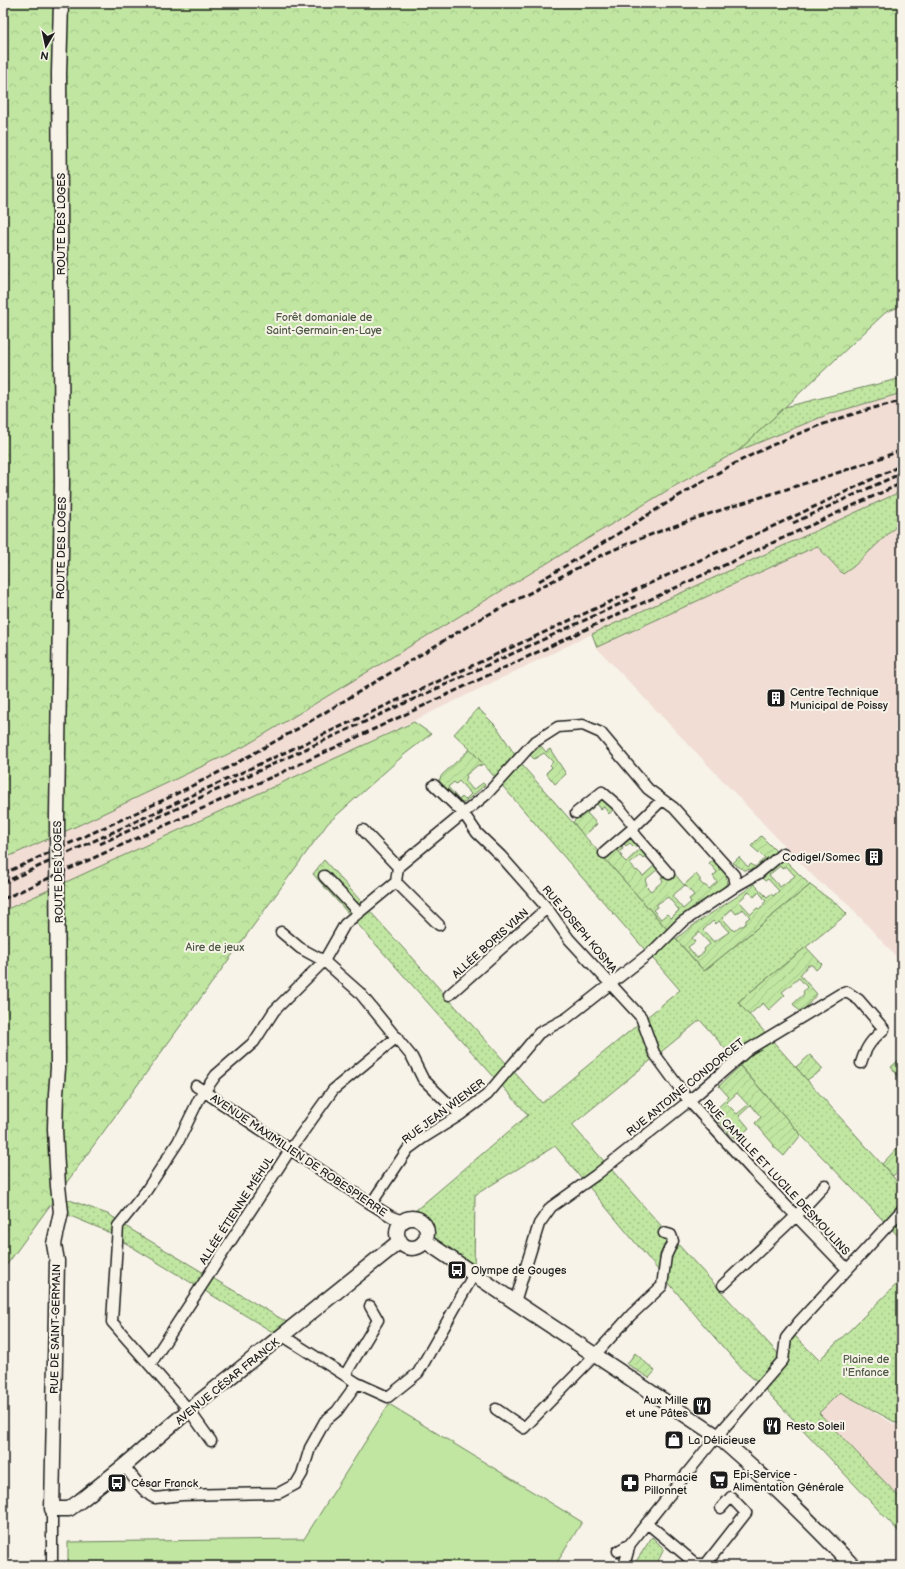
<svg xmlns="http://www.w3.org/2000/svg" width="905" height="1569" font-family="'Balsamiq Sans',sans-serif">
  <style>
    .built { fill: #f1ddd4 }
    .grass { fill: url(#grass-dots); stroke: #6e815e }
    .forest { fill: url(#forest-crowns); stroke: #6e815e }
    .garden { fill: url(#garden-furrows); stroke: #6e815e; fill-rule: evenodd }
    .pitch { fill: #c0e6a1; stroke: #6e815e }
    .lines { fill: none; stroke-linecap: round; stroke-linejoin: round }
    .street-casing { stroke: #1c1c1c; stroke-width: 13 }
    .secondary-casing { stroke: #1c1c1c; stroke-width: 17 }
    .street { stroke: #f7f3e8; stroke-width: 10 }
    .secondary { stroke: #f7f3e8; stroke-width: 14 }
    .rail { stroke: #1c1c1c; stroke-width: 3; stroke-dasharray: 6 3; stroke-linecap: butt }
    .labels { text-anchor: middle; stroke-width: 4; stroke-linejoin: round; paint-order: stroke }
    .street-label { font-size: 11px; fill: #1c1c1c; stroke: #f7f3e8 }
    .park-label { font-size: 11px; fill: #4d5944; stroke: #f7f3e8 }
    .poi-label { font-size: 11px; fill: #1c1c1c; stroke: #f7f3e8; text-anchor: start }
  </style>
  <defs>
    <pattern id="grass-dots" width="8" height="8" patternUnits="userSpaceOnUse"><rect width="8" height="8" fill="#c0e6a1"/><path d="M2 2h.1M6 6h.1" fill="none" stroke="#a4c58a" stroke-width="1.8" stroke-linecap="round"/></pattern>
    <pattern id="forest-crowns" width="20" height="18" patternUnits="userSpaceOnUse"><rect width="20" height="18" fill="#c0e6a1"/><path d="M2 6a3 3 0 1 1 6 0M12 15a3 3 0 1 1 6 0" fill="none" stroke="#a4c58a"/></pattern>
    <pattern id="garden-furrows" width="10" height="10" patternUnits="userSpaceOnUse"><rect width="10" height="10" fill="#c0e6a1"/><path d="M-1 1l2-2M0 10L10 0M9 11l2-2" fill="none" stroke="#a4c58a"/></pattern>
  </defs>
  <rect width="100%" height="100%" fill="#f7f3e8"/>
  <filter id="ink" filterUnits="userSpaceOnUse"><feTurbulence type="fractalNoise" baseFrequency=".025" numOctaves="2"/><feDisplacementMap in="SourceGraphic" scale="8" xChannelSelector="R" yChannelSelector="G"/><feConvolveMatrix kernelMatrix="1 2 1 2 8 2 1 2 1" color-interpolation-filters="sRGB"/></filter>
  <g filter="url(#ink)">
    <path class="built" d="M902,393v570l-57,-62 -27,-20 -221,-233 -5,-14 -265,129 -324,148v-52l74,-33 168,-80 428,-259 65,-36 91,-37z
      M840,1392l62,37v71l-84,-87z"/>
    <path class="grass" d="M902,378v15l-73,21 -91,37 47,-44z
      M902,491v30l-49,46 -10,7 -26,-28 -220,101 -5,-13z
      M478,708l19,19 24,37 183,207 106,-86 29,21 8,8 -109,88 164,185v53l-101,-105 -101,-115 -128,105 92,104 119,130 8,-27 28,28 83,-81v147l-62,-34 -21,21 83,87v35l-141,-150 -18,-15 -41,-47 -147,-177 -80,49 -1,79 -48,-37c2,-14 -10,-24 -23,-16l125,-106 -215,-241 11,-14 218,243 138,-113 -188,-216 -22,-25 -16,-15z
      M59,1196l51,19 20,14 165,98 -14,10 -177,-107 -43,-18z
      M652,1537l12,12 -6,12 6,5h-31z"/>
    <path class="forest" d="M3,3h899v303l-16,6 -148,139 -65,36 -428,259 -168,80 -74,33z
      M414,722l17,12 -26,20 -77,69 -325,447v-359z"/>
    <path class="garden" d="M541,746l5,6 4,-3 16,25 -11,10 -9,-11 6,-6 -2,-2 3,-3 -9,-9 -10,6 -4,-4z
      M470,749l13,15 -3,2 -2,-1 -12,10 1,3 -2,2 8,10 10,-7 2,2 -21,18c-10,-1 -21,-14 -25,-23l3,-5zM459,781l12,13 -6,6 -3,-3 -3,3 -11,-13 6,-5 2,2z
      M605,800l11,7 -7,7 -5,-7 -3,2 -4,-5 -10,9 10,11 -13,12 -11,-14 23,-21z
      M633,835l40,37 11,13 12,-11 4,5v3l3,3 3,1 3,3 8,-7 -4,-6 4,-4 -8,-9 4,-3c8,8 18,15 12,28l-57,42 -63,-71zM630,843l4,4 3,-2 3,4 -14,13 -5,-5 1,-2 -3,-3 4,-3 -1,-3 2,-2 2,2zM640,855l3,3 4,-2 8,9 -12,11 -6,-6 -1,1 -6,-7zM658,869l6,6 -3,2 2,4 -12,10 -5,-5 1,-2 -2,-4zM685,885l9,10 -5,4 2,3 -8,7 -11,-13zM668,897l11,13 -8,8 -4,-4 -6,5 -8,-9 4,-3v-3z
      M761,836l17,17 -21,19 -2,-3 -11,1 -11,-7 6,-6 9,10 3,-3 4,3 10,-9 -14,-12z
      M784,859l26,26 -106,86 -28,-32c24,-21 53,-35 78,-55l13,13 4,-3 2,2 6,-5 -11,-12 -3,2 -3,-3zM780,866l2,3 4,-3 9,10 -15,11 -11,-12zM749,892l5,5 5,-5 7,9 -2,2 -1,3 -3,3 -3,-1 -6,6 -12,-13zM732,909l4,5 7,-5 7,8 -4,3v3l-3,3h-3l-6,5 -12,-13zM713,921l3,3 3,-3 10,11 -15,10 -11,-12zM699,932l11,12 -6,5 1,2 -8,7 -9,-11 7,-5 -3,-4z
      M806,947l16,17 -6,6 -4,-5h-4l-8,10 17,19 -16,19 -8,-9 11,-10 -1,-2 4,-5 -8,-9 -17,14 3,3 -16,15 -6,-7 -14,12 -11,-13z
      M810,1055l13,14 -16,11 -11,-13z
      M902,1057v19l-2,2 -9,-11z
      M740,1066l61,69 -17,21 -11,-10 1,-1 -19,-22 6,-6 -10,-12 -12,11 10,12 -13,12 -25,-26 18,-17 -10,-11zM737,1093l11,12 -11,9 -11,-11z
      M902,1143v24l-9,9 -11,-12z
      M635,1353l20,18 -6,7 -22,-14z"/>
    <path class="pitch" d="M389,1404l193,118 -27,44h-487v-24l236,-3z"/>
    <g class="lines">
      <defs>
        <path id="street" d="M434,785l30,29 13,19 24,23 46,52 22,31 72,78 13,36 35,48 63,69 95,99
          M662,800l-31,30 38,44
          M576,813l26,-21 16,14 17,21
          M363,830l35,37
          M604,853l27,-23
          M324,876l35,37
          M396,882l43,43
          M736,886l23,-13 24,-20
          M281,932l19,16 24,13 35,31 53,65 11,22 37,36
          M449,995l98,-87
          M196,1086l175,118 21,13 11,4
          M723,1285l73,-69 29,-31
          M515,1302l24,-78 12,-17 45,-32 93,-74 60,-52 91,-55 7,-2 12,8 25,29c-12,11 -18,17 -23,34
          M283,1336l74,47 31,14 30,-24 56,-99
          M150,1365l140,-215 43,-60 64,-53
          M345,1375l33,-55 -8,-14
          M496,1409l28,19 71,-73 36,-40 31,-29 4,-30 7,-15 -2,-6 -7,-2
          M211,1441l-22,-31 -77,-88 6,-96 28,-35 32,-49 21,-43 17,-24 38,-33 20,-31 50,-50 21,-37 51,-42 2,-15 89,-73 46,-51 25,-16 25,-2 18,8 47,56 26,19 60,67 2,11 -55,37 -26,26 -88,69 -28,15 -52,62 -27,20 -37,23 -15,11 -37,55
          M124,1466c7,8 22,30 31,32l27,-3 97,-2 17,-9 6,-10 8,-26 15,-27 12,-10 20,-28
          M52,1509v57
          M647,1523l49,41h10l40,-51 -15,-16 -10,11
          M618,1551l12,-7 87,-108 66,-76 3,-22 12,-15 104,-113
          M624,1566l6,-22"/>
        <path id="secondary" d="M61,3l-2,70 3,410 -5,333 1,252 -2,26 -1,35 3,57 3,26 -7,32 3,17 -5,248h17l11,-8 44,-35 65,-56 211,-169
          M397 1233a15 15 0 1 1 30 0a15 15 0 1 1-30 0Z
          M425,1241l90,61 202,134c48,40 93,85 136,130"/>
      </defs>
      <use href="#street" class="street-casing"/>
      <use href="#secondary" class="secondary-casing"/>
      <use href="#street" class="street"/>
      <use href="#secondary" class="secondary"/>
      <path class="rail" d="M793,523l109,-50
        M539,581c66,-37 127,-80 193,-116 53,-28 111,-51 170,-64
        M100,844l535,-247
        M3,874l165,-76 63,-32 68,-38 179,-108 124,-65c97,-44 201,-67 300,-105
        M3,883l777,-360 122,-58
        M3,899l282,-128 310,-146 307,-142"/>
    </g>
  </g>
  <defs>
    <symbol id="building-square" viewBox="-11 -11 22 22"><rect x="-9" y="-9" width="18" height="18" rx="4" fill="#1c1c1c" stroke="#f7f3e8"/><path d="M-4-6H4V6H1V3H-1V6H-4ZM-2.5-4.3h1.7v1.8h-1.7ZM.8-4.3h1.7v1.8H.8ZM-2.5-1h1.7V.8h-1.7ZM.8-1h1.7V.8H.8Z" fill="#fff"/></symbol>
    <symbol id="bus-square" viewBox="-11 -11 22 22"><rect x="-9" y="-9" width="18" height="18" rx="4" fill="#1c1c1c" stroke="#f7f3e8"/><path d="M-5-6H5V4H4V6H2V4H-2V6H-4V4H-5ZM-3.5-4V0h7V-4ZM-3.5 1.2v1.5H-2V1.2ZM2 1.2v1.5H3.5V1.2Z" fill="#fff"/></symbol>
    <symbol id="restaurant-square" viewBox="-11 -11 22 22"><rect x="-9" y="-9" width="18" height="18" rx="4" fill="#1c1c1c" stroke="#f7f3e8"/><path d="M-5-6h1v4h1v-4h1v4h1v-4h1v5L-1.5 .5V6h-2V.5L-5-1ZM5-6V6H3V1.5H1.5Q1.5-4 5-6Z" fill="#fff"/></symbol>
    <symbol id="shop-square" viewBox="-11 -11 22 22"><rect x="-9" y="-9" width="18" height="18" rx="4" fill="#1c1c1c" stroke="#f7f3e8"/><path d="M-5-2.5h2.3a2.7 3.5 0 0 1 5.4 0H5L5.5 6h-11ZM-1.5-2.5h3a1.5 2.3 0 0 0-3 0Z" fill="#fff"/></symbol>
    <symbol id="supermarket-square" viewBox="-11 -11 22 22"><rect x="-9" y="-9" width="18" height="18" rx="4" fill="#1c1c1c" stroke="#f7f3e8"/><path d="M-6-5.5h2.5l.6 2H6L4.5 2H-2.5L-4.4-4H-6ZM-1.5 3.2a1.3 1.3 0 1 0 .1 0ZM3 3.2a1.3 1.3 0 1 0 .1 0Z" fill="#fff"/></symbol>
    <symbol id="pharmacy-square" viewBox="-11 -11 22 22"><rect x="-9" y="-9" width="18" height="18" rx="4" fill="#1c1c1c" stroke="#f7f3e8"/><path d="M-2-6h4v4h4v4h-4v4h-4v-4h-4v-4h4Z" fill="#fff"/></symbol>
  </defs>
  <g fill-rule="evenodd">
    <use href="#building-square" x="765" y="687" width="22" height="22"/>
    <use href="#building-square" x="863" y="846" width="22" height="22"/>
    <use href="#bus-square" x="446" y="1259" width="22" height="22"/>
    <use href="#restaurant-square" x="691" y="1395" width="22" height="22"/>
    <use href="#restaurant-square" x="761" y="1415" width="22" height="22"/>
    <use href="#shop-square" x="663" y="1429" width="22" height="22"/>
    <use href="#supermarket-square" x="708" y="1469" width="22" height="22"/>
    <use href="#bus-square" x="106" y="1472" width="22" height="22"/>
    <use href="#pharmacy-square" x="619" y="1472" width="22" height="22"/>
  </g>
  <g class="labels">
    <g class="street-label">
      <text transform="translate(61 224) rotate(-90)" y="4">ROUTE DES LOGES</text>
      <text transform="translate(61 548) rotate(-89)" y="4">ROUTE DES LOGES</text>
      <text transform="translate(58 872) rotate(-91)" y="4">ROUTE DES LOGES</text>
      <text transform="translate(580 929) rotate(50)" y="4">RUE JOSEPH KOSMA</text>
      <text transform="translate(490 943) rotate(-42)" y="4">ALLÉE BORIS VIAN</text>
      <text transform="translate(685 1087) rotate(-39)" y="4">RUE ANTOINE CONDORCET</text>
      <text transform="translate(443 1111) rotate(-37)" y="4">RUE JEAN WIENER</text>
      <text transform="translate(299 1155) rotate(34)" y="4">AVENUE MAXIMILIEN DE ROBESPIERRE</text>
      <text transform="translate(777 1177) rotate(47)" y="4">RUE CAMILLE ET LUCILE DESMOULINS</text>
      <text transform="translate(236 1210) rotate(-57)" y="4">ALLÉE ÉTIENNE MÉHUL</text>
      <text transform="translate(55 1329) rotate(-89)" y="4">RUE DE SAINT-GERMAIN</text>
      <text transform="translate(227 1381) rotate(-39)" y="4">AVENUE CÉSAR FRANCK</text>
    </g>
    <g class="park-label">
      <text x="324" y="321">Forêt domaniale de<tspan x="324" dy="13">Saint-Germain-en-Laye</tspan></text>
      <text x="215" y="951">Aire de jeux</text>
      <text x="866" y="1363">Plaine de<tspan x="866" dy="13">l'Enfance</tspan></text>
    </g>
    <g class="poi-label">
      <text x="790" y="696">Centre Technique<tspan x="790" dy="13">Municipal de Poissy</tspan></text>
      <text x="860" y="861" text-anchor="end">Codigel/Somec</text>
      <text x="471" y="1274">Olympe de Gouges</text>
      <text x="688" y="1404" text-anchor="end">Aux Mille<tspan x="688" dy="13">et une Pâtes</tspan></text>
      <text x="786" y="1430">Resto Soleil</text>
      <text x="688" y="1444">La Délicieuse</text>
      <text x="733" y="1478">Epi-Service -<tspan x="733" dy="13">Alimentation Générale</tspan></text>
      <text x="644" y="1481">Pharmacie<tspan x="644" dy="13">Pillonnet</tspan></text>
      <text x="131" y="1487">César Franck</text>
    </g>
  </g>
  <rect width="905" height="1569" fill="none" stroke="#f7f3e8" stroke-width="16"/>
  <rect x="8" y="8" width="889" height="1553" fill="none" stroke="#1c1c1c" stroke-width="1.5" filter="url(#ink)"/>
  <g transform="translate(46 46) rotate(189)" stroke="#f7f3e8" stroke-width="3" paint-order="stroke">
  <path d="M0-3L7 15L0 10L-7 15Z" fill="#1c1c1c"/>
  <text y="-6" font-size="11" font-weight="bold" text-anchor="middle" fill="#1c1c1c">N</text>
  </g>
</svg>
